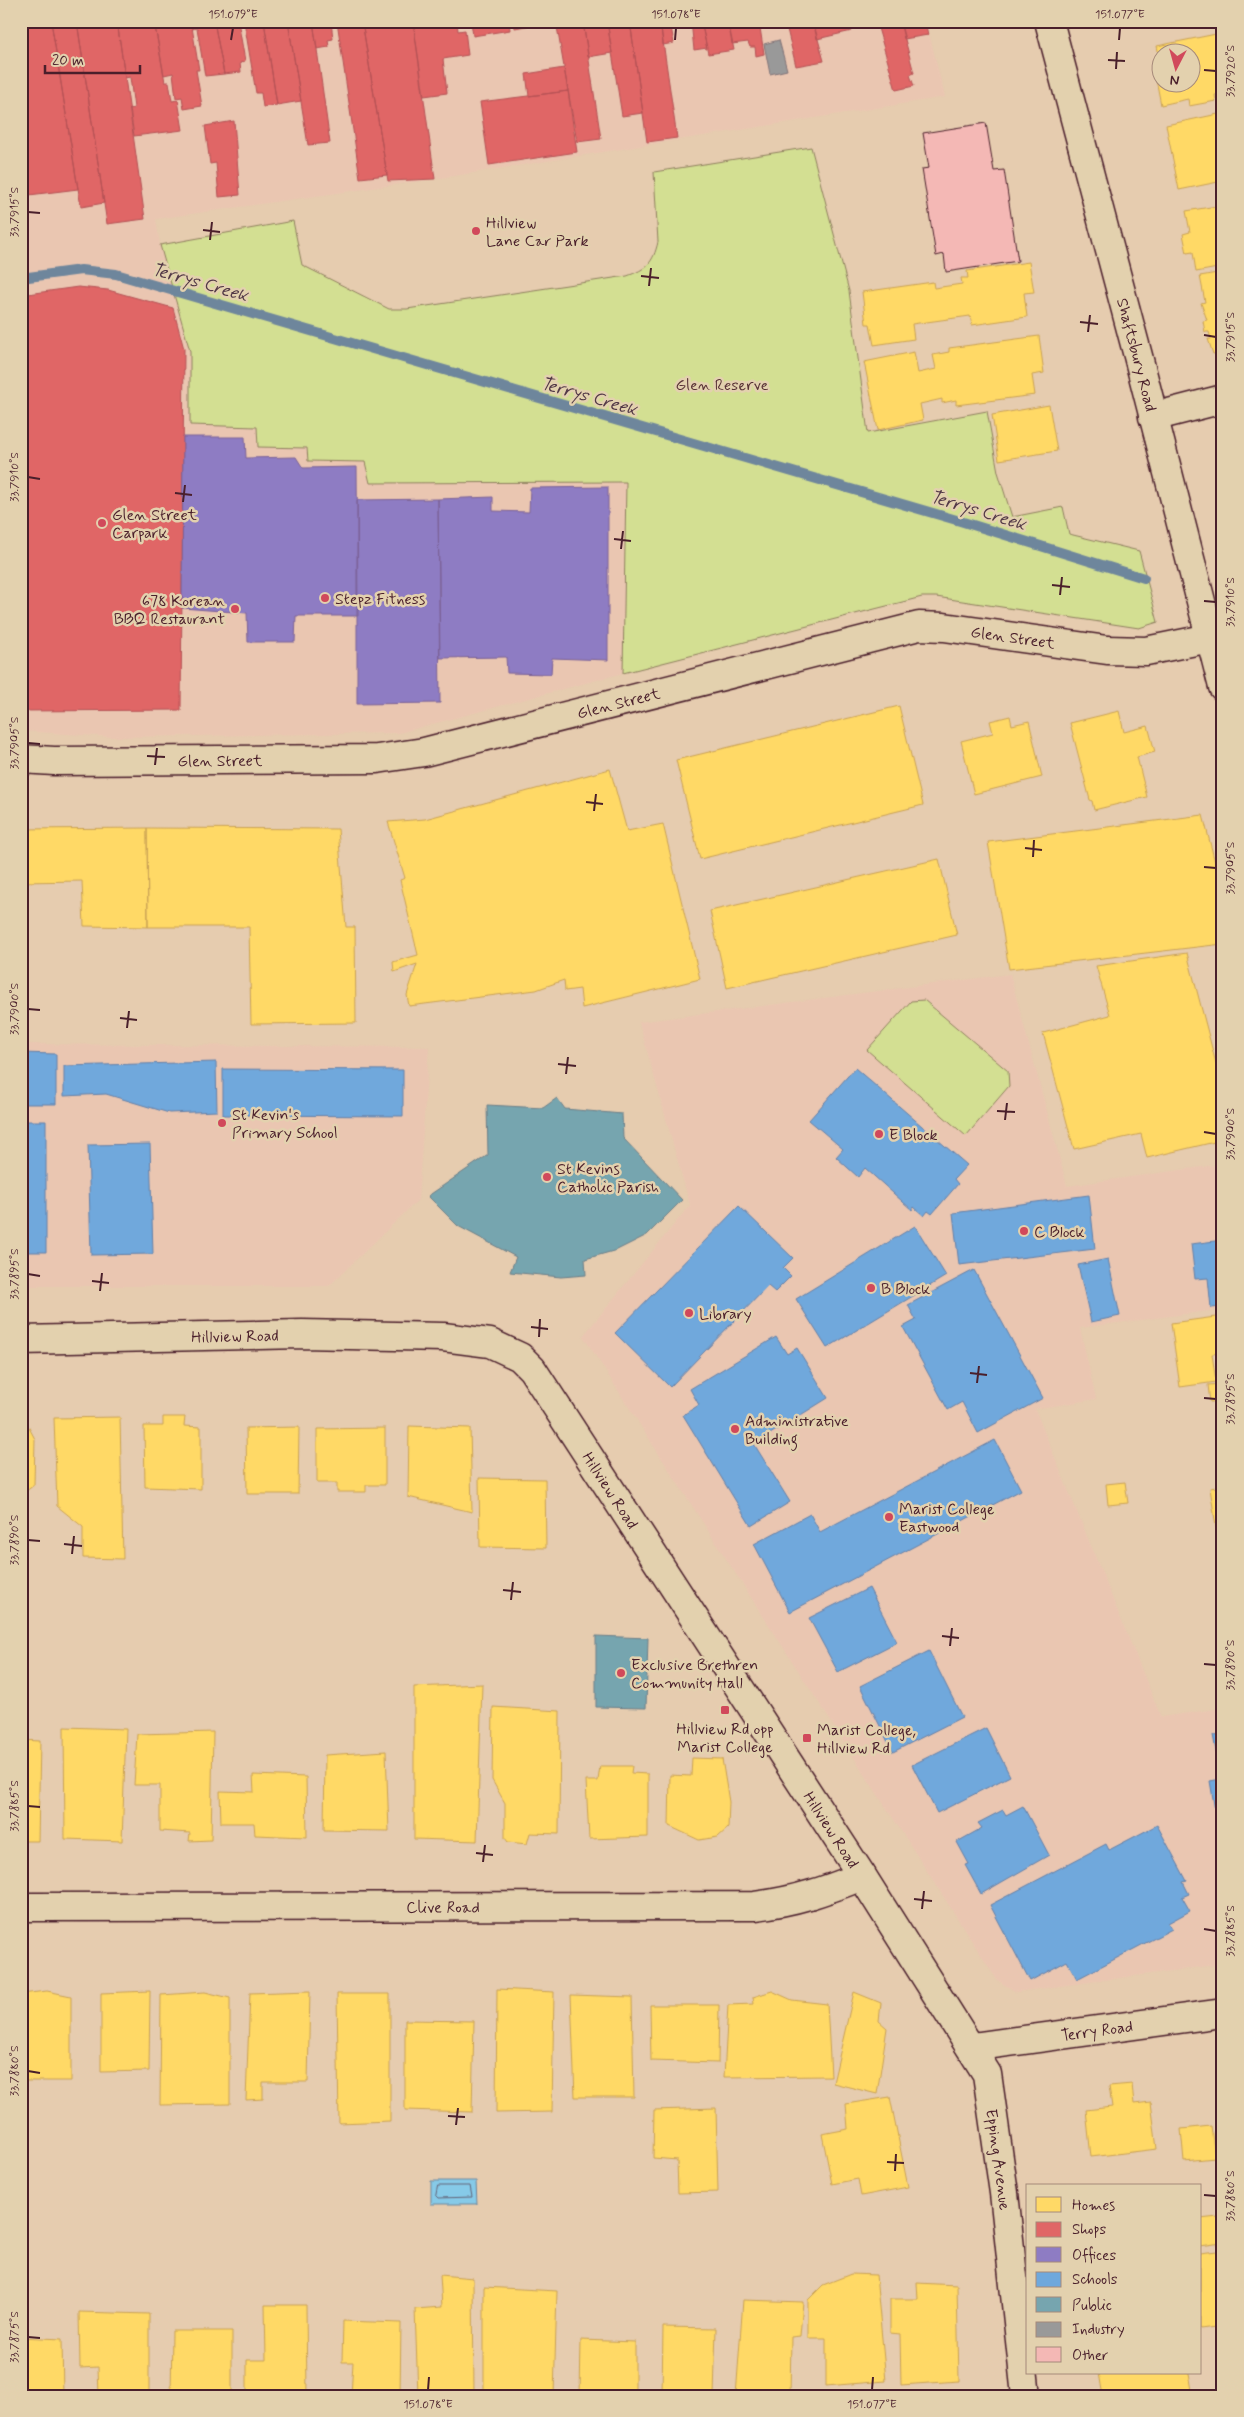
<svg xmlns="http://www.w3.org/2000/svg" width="1244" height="2417" font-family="Mynerve,sans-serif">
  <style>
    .built { fill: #eac6b1 }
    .green { fill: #d3df92; stroke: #8e7f5e }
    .water { fill: #86cae8; stroke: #6e869c }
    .homes { fill: #ffd966; stroke: #c9a154 }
    .shops { fill: #e06666; stroke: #b35154 }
    .offices { fill: #8e7cc3; stroke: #7a6095 }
    .schools { fill: #6fa8dc; stroke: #647fa7 }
    .public { fill: #76a5af; stroke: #697d87 }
    .industry { fill: #999; stroke: #817478 }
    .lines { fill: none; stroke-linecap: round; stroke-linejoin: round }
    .shore { stroke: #626377; stroke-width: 1 }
    .stream { stroke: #6e869c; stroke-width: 10 }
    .building { fill: #f4b8b5; stroke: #4a1f2b }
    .minor-casing { stroke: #4a1f2b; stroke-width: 31 }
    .minor { stroke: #e3d1ae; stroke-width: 28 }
    .ticks { fill: none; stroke: #4a1f2b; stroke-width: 2 }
    .poi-dot { fill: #d1495b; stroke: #e3d1ae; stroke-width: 2 }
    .labels { text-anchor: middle; stroke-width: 5; stroke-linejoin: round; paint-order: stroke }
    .poi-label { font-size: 16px; fill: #4a1f2b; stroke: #e3d1ae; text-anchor: start }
    .street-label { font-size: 16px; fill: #4a1f2b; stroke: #e3d1ae }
    .park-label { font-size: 16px; fill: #583235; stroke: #e3d1ae }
    .water-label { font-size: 18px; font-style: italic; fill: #533947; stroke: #e3d1ae }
    .neatline { fill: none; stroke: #4a1f2b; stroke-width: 2 }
    .ticks-label { font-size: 12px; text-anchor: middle; fill: #4a1f2b }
  </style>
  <rect width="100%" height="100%" fill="#e6ccaf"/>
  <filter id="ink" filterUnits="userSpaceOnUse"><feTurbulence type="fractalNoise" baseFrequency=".02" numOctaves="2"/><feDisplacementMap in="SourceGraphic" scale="10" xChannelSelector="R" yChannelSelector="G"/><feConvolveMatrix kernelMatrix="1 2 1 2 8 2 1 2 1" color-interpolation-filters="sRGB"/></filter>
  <g filter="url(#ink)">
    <path class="built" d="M21,21h905l19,76 -510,82 -279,40 4,26 30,106v74l67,2 1,20 49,1 1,13 57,1 5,21 256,-1 -3,191 -224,60 -286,4 -92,-6z
      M1010,974l57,212 156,-22v145l-143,19 16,71 -61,10 126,308 62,-9v256l-207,28 -19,-12 -414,-644 107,-131 -51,-183z
      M21,1044l408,3 -11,153 -89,86h-308z"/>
    <path class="green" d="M811,147l38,144 19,142 119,-22 11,61 14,45 51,-10 6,27 70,17 19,71 -19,6 -203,-31h-14l-299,76 3,-191 -256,1 -5,-21 -57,-1 -1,-13 -49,-1 -1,-20 -67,-2v-74l-30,-106 133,-24 9,44 87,44h18l220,-33c20,-7 26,-13 31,-34l-4,-70z
      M924,1000l84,71 1,15 -43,50 -99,-86 44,-49z"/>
    <path class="water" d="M431,2181h45l1,23h-46z"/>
    <path class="homes" d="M1221,33l2,61 -8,1 1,6 -27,5 -1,-7 -27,6 -6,-31 7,-2v10h30v-30h-30v17l-5,-23z
      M1223,113v68l-44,9 -13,-65z
      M1223,205v62l-27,5 -3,-20 -6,1 -4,-19 7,-2 -4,-21z
      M1029,262l5,30 -10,1 3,24 -55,8 -2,-9 -58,8 2,15 -40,6 -4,-21h-4l-4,-32 71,-10 1,6 28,-4 -1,-6h7l-1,-7z
      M1223,272v80l-10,2 -5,-15h3l-2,-7h-4l-2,-11 4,-1 -6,-17 4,-1 -5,-26z
      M1039,336l5,37 -12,2 3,20 -79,10v-5l-14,3v-4l-22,5 3,16 -45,10 -14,-68 50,-10 4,21 18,-4 -3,-14 16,-3v-4z
      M1049,405l8,46 -58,9 -7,-45z
      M899,706l24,99 -223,54 -24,-99z
      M1119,711l5,21 24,-6 7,26 -18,5 10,40 -53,13 -2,-9 -2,-1 -20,-77z
      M1010,716l2,9 17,-4 13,56 -68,17 -13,-53 32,-8 -3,-12z
      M610,769l17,62 36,-7 37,155 -118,29 -2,-19 -15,2 -1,-11 -28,10 -127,16 -2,-11 10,-31 -23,8 -1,-10 25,-7 -18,-75 5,-2 -17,-56 37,-3z
      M1203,815l20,79v50l-214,25 -21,-127z
      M147,828l1,99 -64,-1 -2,-45 -61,1v-53z
      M147,828l191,1 8,98h9l1,96 -105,1 -2,-97h-101z
      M939,859l18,76 -230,53 -17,-77z
      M1187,953l36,137v50l-76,18 -6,-24 -67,15 -31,-116 67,-18 -14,-49z
      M1223,1316v37l-11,1 4,28 -36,5 -9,-64z
      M1223,1384v17l-13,1 -2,-17z
      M21,1413l14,26 -1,46 -13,10z
      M120,1417l3,142 -40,-1v-31l-26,-21 -3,-88z
      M163,1417h22l-1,9 17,1v62l-56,-2 -1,-61h19z
      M409,1426l61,2 2,84 -64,-15z
      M299,1427l-1,67h-51l-1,-66z
      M385,1428v57h-19v7h-29v-9h-20v-54z
      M479,1478l66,1 1,69 -66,-1z
      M1125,1482l3,21 -20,2 -2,-21z
      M1223,1486v46l-6,1 -7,-45z
      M482,1684l-5,157 -63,-2v-152z
      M493,1707l67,4 -1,123 -29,-1 -3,11 -19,-2 -3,-4v-35l-13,-23z
      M64,1727l62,2 -4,112 -57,-2z
      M213,1732l-2,108 -22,1 1,-8 -30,-2v-46h-26l3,-51z
      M21,1740l19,1 -2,100h-17z
      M386,1751l3,80 -65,-1 1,-75z
      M692,1758l30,1 7,43 -1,26 -10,9 -19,3 -30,-14 1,-51 21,1z
      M600,1766h32l-1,7 17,1v63l-59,2 -3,-58h12z
      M253,1775l53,2 1,60 -52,-2 -1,-12h-33l-1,-32 34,1z
      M497,1989l57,3 -2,120 -56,1z
      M47,1991l24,5v85h-50v-87z
      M150,1991l-1,80 -48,1v-79z
      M310,1991l-2,91h-45v17l-17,1 4,-107z
      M772,1991l20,9 35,4 4,72 -107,1 4,-72 26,-1 -1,-7z
      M205,1992l25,6v106l-70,1 1,-110z
      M854,1992l27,11 -2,18 8,7 -10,66 -44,-11z
      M337,1994h53v127l-51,2z
      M571,1995l61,2 2,100h-59z
      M650,2005h69l-1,58 -67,-2z
      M405,2020l69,1 -2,91 -67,-2z
      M1132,2084l2,20 17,-2 6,47 -66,8 -5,-47 26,-3 -3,-21z
      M21,2085h3l1,65h-4z
      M890,2097l18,90 -47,9 -3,-17 -26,5 -10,-50 26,-5 -2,-25z
      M716,2108l2,84 -40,1 -1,-33 -24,-2 1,-48z
      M1211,2126l4,32 -31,3 -3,-32z
      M1218,2217l4,26 -22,3v-27z
      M1217,2251l6,36v39l-23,3v-76z
      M851,2274l25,1 10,106 -60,5v-48h-18v-38l15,-15z
      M440,2275l33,3 1,118h-56l-3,-87 27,-2z
      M917,2283l40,2 2,96 -58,4 -1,-51 -10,-1v-34h28z
      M484,2287l73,4 -3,105h-70z
      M743,2300l60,2 -3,34 -9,1 -1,59h-54z
      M265,2305h41l1,91h-60v-36h19z
      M79,2312l70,2v82h-50l-1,-29 -18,1z
      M343,2321l58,2 -1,73h-49l2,-34h-11z
      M663,2327l53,1 -2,68 -52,-1z
      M172,2331h60v65h-61z
      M21,2337l41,2 1,57h-42z
      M581,2340l54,2v54h-55z
      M1099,2373h90l4,23h-90z"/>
    <path class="shops" d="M21,21h30l27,168 -57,7z
      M51,21h26l27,182 -23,4z
      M77,21h40l28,198 -38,5z
      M117,21h37l11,61h4l3,19 6,-1 5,30 -49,6 -4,-27 4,-1 -4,-31 -5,1z
      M154,21h37l8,49h-3l6,36 -18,3 -2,-12 -6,1 -3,-25 -9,2z
      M191,21h23l10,53 -19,2 -8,-48 -5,1z
      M214,21h24l7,40 -5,2 1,9 -17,2z
      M238,21h26l13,84 -14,2 -2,-14h-5l-12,-72z
      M264,21h24l13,80 -24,4z
      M288,21h25l17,122 -22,2z
      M313,21h18l2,18 -5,1 1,7 -12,2z
      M337,21h25l25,154 -27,3z
      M362,21h51l22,158 -47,2z
      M413,21h44l1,10 7,-1 3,25 -25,4 4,34 -23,3z
      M471,21h38l1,9 -37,6z
      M514,21h39l-38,7z
      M556,21h27l18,118 -24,3z
      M583,21h24l5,32 -24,4z
      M607,21h23l13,92 -21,3z
      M630,21h30l17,117 -30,4z
      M660,21h16l1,3 -6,3 3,16 -11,2z
      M691,21h10l6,27 -13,2z
      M701,21h27l6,29 -26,4z
      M728,21h31l5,33 -8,2 -1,-9h-5l-2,-5 -16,2z
      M785,21h28l11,40 -28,5z
      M813,21h37l2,10 -35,8z
      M876,21h24l14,52 -4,2 4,11 -18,4z
      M900,21h25l3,14 -24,4z
      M564,68l4,23 -39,5 -3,-22z
      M568,91l9,61 -88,13 -9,-63z
      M234,121l6,74 -21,2 -3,-34 -6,1 -5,-38z
      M78,287l30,3 65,18 11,41 -3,361 -160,1v-416z"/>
    <path class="offices" d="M183,437h62l1,21 50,-1 7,11 54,-1 1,149h-62l-1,26h-47l-1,-29 -65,-5z
      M608,487v173l-56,-2 -1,16 -44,-1 -1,-16 -66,1 -2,-159 55,-2v14l36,1 1,-24z
      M438,499l2,204 -83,1v-204z"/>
    <path class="schools" d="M21,1053l35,1v50h-35z
      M216,1062l1,49 -48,2 -63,-19 -42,2v-30z
      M855,1068l112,97 -13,14 4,5 -26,30 -4,-3 -4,5 -10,-9 -2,3 -47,-42 -7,9 -22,-20 7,-8 -34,-29z
      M223,1069l180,1v46l-180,-1z
      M21,1121h25v131h-25z
      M150,1144l3,110 -62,1 -3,-110z
      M1089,1195l6,54 -136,16 -6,-52z
      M739,1206l54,52 -10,10 8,8 -16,16 -7,-6 -98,101 -55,-54z
      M915,1226l31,50 -119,72 -31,-49z
      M1223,1240v67l-12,1 -3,-30 -13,1 -4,-35z
      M1108,1259l12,57 -29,6 -13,-57z
      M974,1270l69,128 -65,35 -16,-31 -14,8 -45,-83 13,-7 -8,-15z
      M776,1337l11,17 10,-6 31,50 -74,46 36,58 -39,24 -68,-111 16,-10 -9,-16z
      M995,1440l26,50 -231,122 -36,-68 56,-30 10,18z
      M869,1588l28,54 -59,30 -29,-54z
      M929,1651l33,66 -69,35 -33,-66z
      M986,1728l24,48 -73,37 -25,-48z
      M1223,1734v124l-13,-77 11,-2 -8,-44z
      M1023,1806l26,49 -68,39 -16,-29 4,-1 -12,-22 25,-14 -4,-5 25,-13 3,5z
      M1157,1825l30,56 -4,1 6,12 -7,3 8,14 -22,12 4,6 -95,50 -10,-18 -37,20 -40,-76 116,-61 3,6z"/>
    <path class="public" d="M557,1098l8,11 57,5 1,24 59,62 -35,35 -30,15 -32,9 1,16 -25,2 -51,-5 6,-15 -58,-31 -30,-30 60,-41 -1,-50 56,3z
      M596,1636l52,2 -2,70 -50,-1z"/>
    <path class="industry" d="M779,40l8,30 -17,4 -6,-30z"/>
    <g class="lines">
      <path class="shore" d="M438,2186h32l2,11 -34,1 -2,-2z"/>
      <path class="stream" d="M21,278l60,-8 35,4 844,247 184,57"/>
    </g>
    <path class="building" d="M986,123l8,48 10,-1 14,91 -72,11 -2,-18 -8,2 -14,-87 7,-1 -6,-35z"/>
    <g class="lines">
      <defs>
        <g id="minor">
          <path id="s1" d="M1049,21l89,335 85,331"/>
          <path d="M1153,417l70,-18"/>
          <path id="s2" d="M21,759l33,2 323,-2 47,-7 495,-126 25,1 163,23 39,1 64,-13"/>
          <path id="s3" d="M21,1340l281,-6 141,3 47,6 30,14 12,12 330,507 125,198 17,119 22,203"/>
          <path id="s4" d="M21,1907l734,-1c40,-5 70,-15 107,-30"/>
          <path id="s5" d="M972,2047l251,-34"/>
        </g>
      </defs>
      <use href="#minor" class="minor-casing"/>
      <use href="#minor" class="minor"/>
    </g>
  </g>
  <path class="ticks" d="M231,40l2,-12M675,40l1,-12M1119,40l1,-12M1108,60l17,1M1116,69l1,-17M1204,70l12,1M28,212l12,1M203,230l17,2M210,240l2,-18M641,276l18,2M649,286l2,-18M1080,322l18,2M1088,332l2,-17M1204,335l12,2M28,477l12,2M175,493l17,2M183,502l2,-17M614,539l17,2M621,549l2,-18M1052,585l18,2M1060,595l2,-18M1204,601l12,1M28,743l12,1M147,756l18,1M155,765l2,-17M586,802l17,2M594,811l2,-17M1025,848l17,2M1033,857l1,-17M1204,867l12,1M28,1009l12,1M120,1018l17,2M127,1028l2,-17M558,1064l18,2M566,1074l2,-17M997,1111l18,1M1005,1120l2,-17M1204,1132l12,2M28,1274l12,2M92,1281l17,2M100,1291l2,-18M531,1327l17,2M539,1337l1,-18M970,1373l17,2M977,1383l2,-17M1204,1398l12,1M28,1540l12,1M64,1544l18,2M72,1554l2,-18M503,1590l18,2M511,1600l2,-18M942,1636l17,2M950,1646l2,-18M1204,1664l12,1M28,1806l12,1M476,1853l17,2M483,1862l2,-17M914,1899l18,2M922,1909l2,-18M1204,1929l12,2M28,2071l12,2M448,2116l17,1M456,2125l2,-17M887,2162l17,1M895,2171l1,-17M1204,2195l12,1M28,2337l12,1M428,2390l1,-13M872,2390l1,-13"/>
  <g class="poi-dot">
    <circle cx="476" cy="231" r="5"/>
    <circle cx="102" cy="523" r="5"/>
    <circle cx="325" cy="598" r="5"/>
    <circle cx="235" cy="609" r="5"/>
    <circle cx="222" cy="1123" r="5"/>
    <circle cx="879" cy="1134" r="5"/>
    <circle cx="547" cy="1177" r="5"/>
    <circle cx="1024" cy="1231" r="5"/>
    <circle cx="871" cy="1288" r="5"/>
    <circle cx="689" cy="1313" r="5"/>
    <circle cx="735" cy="1429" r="5"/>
    <circle cx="889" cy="1517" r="5"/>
    <circle cx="621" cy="1673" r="5"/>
    <rect x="720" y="1705" width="10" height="10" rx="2.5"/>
    <rect x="802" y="1733" width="10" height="10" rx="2.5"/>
  </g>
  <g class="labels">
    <g class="poi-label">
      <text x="486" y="228">Hillview<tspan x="486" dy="18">Lane Car Park</tspan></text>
      <text x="112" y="520">Glen Street<tspan x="112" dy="18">Carpark</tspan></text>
      <text x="335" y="604">Stepz Fitness</text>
      <text x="225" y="606" text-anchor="end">678 Korean<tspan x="225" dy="18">BBQ Restaurant</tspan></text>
      <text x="232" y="1120">St Kevin's<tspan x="232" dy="18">Primary School</tspan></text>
      <text x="889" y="1140">E Block</text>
      <text x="557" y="1174">St Kevins<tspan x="557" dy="18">Catholic Parish</tspan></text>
      <text x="1034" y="1237">C Block</text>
      <text x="881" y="1294">B Block</text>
      <text x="699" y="1319">Library</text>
      <text x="745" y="1426">Administrative<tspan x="745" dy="18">Building</tspan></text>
      <text x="899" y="1514">Marist College<tspan x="899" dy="18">Eastwood</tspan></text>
      <text x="631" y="1670">Exclusive Brethren<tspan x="631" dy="18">Community Hall</tspan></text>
      <text x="725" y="1734" text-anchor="middle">Hillview Rd opp<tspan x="725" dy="18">Marist College</tspan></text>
      <text x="817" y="1735">Marist College,<tspan x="817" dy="18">Hillview Rd</tspan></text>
    </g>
    <g class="street-label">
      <text dy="6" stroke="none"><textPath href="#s1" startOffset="345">Shaftsbury Road</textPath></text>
      <text dy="6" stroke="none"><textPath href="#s2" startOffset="1009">Glen Street</textPath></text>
      <text dy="6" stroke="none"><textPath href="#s2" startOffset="604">Glen Street</textPath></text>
      <text dy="6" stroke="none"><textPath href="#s2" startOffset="199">Glen Street</textPath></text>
      <text dy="6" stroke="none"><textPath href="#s3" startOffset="214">Hillview Road</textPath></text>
      <text dy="6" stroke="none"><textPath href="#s3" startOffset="664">Hillview Road</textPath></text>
      <text dy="6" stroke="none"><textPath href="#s3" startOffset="1069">Hillview Road</textPath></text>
      <text dy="6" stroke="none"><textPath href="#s4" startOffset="422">Clive Road</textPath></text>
      <text dy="6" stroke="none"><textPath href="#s5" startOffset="126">Terry Road</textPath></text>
      <text dy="6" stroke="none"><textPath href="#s3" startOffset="1445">Epping Avenue</textPath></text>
    </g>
    <g class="park-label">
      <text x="722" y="390">Glen Reserve</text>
    </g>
    <g class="water-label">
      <text transform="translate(200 282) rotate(16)" y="6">Terrys Creek</text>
      <text transform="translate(589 396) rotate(16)" y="6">Terrys Creek</text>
      <text transform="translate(978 510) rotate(17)" y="6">Terrys Creek</text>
    </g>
  </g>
  <rect width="1244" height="2417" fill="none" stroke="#e3d1ae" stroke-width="55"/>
  <rect x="1026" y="2184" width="175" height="190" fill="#e3d1ae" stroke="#a68a7a"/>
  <rect x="1036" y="2197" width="25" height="15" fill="#ffd966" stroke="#a68a7a"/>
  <text x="1072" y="2210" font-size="15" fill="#4a1f2b">Homes</text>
  <rect x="1036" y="2222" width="25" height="15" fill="#e06666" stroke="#a68a7a"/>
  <text x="1072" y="2234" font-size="15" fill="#4a1f2b">Shops</text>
  <rect x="1036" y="2247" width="25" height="15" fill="#8e7cc3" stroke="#a68a7a"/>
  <text x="1072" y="2260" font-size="15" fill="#4a1f2b">Offices</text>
  <rect x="1036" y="2272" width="25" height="15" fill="#6fa8dc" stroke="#a68a7a"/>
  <text x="1072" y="2284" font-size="15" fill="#4a1f2b">Schools</text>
  <rect x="1036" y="2297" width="25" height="15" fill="#76a5af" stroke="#a68a7a"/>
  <text x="1072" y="2310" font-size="15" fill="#4a1f2b">Public</text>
  <rect x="1036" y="2322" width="25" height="15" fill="#999999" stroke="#a68a7a"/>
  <text x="1072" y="2334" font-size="15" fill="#4a1f2b">Industry</text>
  <rect x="1036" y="2347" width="25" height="15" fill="#f4b8b5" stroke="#a68a7a"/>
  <text x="1072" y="2360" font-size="15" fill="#4a1f2b">Other</text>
  <g transform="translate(1176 68) rotate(186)"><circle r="24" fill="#e3d1ae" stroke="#a68a7a"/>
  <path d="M0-4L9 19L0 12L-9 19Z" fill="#d1495b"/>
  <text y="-8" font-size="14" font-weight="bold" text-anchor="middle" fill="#4a1f2b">N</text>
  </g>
  <path d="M45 65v8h95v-8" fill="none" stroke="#4a1f2b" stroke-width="2.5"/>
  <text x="52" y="65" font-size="15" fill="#4a1f2b" stroke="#e3d1ae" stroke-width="4" paint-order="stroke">20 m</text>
  <rect x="28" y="28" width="1188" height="2362" class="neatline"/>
  <g class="ticks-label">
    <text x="233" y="18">151.079°E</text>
    <text x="676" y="18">151.078°E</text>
    <text x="1120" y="18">151.077°E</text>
    <text transform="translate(1230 71) rotate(-90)" y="4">33.7920°S</text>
    <text transform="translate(14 212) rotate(-90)" y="4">33.7915°S</text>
    <text transform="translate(1230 337) rotate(-90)" y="4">33.7915°S</text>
    <text transform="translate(14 477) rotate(-90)" y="4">33.7910°S</text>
    <text transform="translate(1230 602) rotate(-90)" y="4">33.7910°S</text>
    <text transform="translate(14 743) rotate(-90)" y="4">33.7905°S</text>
    <text transform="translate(1230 868) rotate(-90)" y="4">33.7905°S</text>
    <text transform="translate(14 1009) rotate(-90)" y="4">33.7900°S</text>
    <text transform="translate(1230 1134) rotate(-90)" y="4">33.7900°S</text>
    <text transform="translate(14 1274) rotate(-90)" y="4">33.7895°S</text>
    <text transform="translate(1230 1399) rotate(-90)" y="4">33.7895°S</text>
    <text transform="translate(14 1540) rotate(-90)" y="4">33.7890°S</text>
    <text transform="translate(1230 1665) rotate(-90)" y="4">33.7890°S</text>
    <text transform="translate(14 1806) rotate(-90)" y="4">33.7885°S</text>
    <text transform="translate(1230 1931) rotate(-90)" y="4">33.7885°S</text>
    <text transform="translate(14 2071) rotate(-90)" y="4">33.7880°S</text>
    <text transform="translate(1230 2196) rotate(-90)" y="4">33.7880°S</text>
    <text transform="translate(14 2337) rotate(-90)" y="4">33.7875°S</text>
    <text x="428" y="2408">151.078°E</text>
    <text x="872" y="2408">151.077°E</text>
  </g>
</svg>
